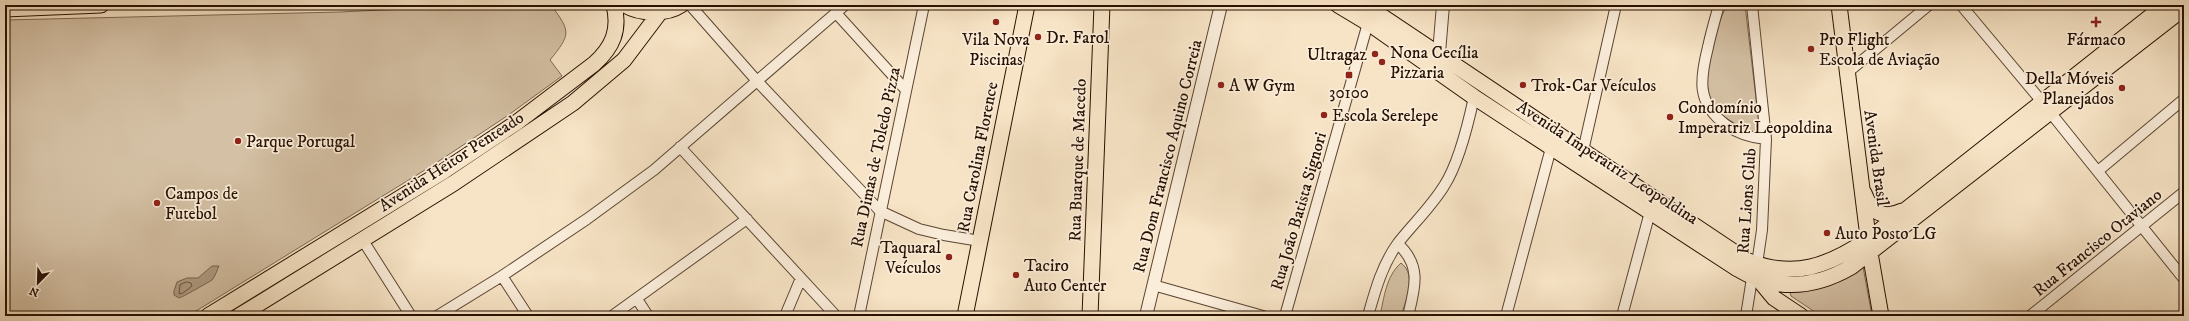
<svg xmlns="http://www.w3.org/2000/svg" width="2189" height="321" font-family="'IM FELL DW Pica',serif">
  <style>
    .green { fill: #d4c0a4; stroke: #7e6852 }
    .water { fill: #b09c83; stroke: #79644f }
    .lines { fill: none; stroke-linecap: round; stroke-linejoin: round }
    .shore { stroke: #6c5642; stroke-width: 1 }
    .minor-casing { stroke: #5b4532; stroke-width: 12 }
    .tertiary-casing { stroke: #5b4532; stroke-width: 14 }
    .primary-casing { stroke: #271000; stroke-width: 17 }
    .minor { stroke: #faedda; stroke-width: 10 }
    .tertiary { stroke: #faedda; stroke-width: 12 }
    .primary { stroke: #f7e4c6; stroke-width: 15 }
    .poi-dot { fill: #8f2418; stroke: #faedda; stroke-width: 1.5 }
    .labels { text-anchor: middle; stroke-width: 3.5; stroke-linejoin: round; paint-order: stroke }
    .poi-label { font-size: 17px; fill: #271000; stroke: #faedda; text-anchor: start }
    .street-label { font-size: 17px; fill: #271000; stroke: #faedda }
  </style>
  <rect width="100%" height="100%" fill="#f7e4c6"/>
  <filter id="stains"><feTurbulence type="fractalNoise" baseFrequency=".005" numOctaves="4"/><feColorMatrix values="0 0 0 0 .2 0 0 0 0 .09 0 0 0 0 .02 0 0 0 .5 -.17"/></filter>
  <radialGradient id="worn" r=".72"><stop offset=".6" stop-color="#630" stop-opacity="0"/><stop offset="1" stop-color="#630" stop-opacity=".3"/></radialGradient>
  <path class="green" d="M422,5h129c20,27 20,29 -1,55l12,16 -55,40 -74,49 -245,151h-183v-296l335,-8 63,-3z
    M1727,5h18l14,119v7l-3,2c-8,-1 -18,-7 -25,-12 -8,-5 -15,-10 -19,-19 -13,-24 3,-74 15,-97z
    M1401,263c16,12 5,37 0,53h-21c4,-18 6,-40 21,-53z
    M1859,267h4l9,49h-51l-30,-20 -2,-7z"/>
  <path class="water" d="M212,266h7c-2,4 -4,11 -7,14 -3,2 -31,18 -33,18l-5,-3v-4l3,-9 10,-4h11z"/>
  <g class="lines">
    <path class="shore" d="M187,282l4,1 1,3 -9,7 -4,1 1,-9z"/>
    <defs>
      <path id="minor" d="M690,5l67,76 123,130 39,18 25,6 36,6
        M1719,5c-4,14 -8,28 -11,42 -8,32 -12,56 18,78 11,8 26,13 40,14
        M1752,5l14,134 -4,91 -5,34
        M1961,5l82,98
        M836,13l69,76
        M1847,73l82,-68
        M2050,112l134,167
        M680,147l156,169
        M1583,151l33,-146
        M2098,171l86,-72
        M362,239l49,77
        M1398,244c24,22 17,44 10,72
        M502,276l26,40
        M1153,285l110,31
        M637,299l11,17
        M437,316l65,-40 85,-57 67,-49 191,-165
        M612,316l135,-97
        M785,316l16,-38
        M859,316l65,-311
        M1285,316l83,-293
        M1368,316c7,-25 14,-51 30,-73 15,-19 33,-36 46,-57 15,-23 24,-61 30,-89
        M1506,316l45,-168
        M1622,316l28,-104
        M1746,316l6,-38
        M2030,316l154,-124"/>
      <path id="tertiary" d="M1439,53l4,-48
        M1146,316l75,-311"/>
      <path id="primary" d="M625,5c15,9 41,10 56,0
        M1338,5l35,21 101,71 262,171c38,23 77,21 115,-1l333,-259
        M1365,5l381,255c48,20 82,6 123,-21l296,-234
        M1839,5l31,248 11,63
        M5,9l96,-4
        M1864,193c7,19 19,27 38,18
        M1759,280l15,18 27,18
        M208,316l236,-145 72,-48 78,-59c19,-17 26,-34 20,-59
        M239,316l215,-133 119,-80 51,-43 37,-49
        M965,316l62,-311
        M1090,316l12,-311"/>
    </defs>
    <use href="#minor" class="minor-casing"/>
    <use href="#tertiary" class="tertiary-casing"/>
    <use href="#primary" class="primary-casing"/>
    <use href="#minor" class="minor"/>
    <use href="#tertiary" class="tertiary"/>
    <use href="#primary" class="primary"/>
  </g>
  <g class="poi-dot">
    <circle cx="996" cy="22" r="4"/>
    <path d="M2094 16h4v4h4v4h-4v4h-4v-4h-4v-4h4z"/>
    <circle cx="1038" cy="37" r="4"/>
    <circle cx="1811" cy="49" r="4"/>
    <circle cx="1375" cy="54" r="4"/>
    <circle cx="1382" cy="62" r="4"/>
    <rect x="1345" y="71" width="8" height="8" rx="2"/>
    <circle cx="1221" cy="85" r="4"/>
    <circle cx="1523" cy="85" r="4"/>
    <circle cx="2122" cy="88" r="4"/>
    <circle cx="1324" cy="115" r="4"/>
    <circle cx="1670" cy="117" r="4"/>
    <circle cx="238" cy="141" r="4"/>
    <circle cx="157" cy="203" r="4"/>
    <circle cx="1827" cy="233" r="4"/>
    <circle cx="949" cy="257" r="4"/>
    <circle cx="1016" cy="275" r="4"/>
  </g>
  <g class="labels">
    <g class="poi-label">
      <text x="1046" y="43">Dr. Farol</text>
      <text x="996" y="45" text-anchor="middle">Vila Nova<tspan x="996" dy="20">Piscinas</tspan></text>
      <text x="1819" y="45">Pro Flight<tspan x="1819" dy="20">Escola de Aviação</tspan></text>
      <text x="2096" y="45" text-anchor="middle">Fármaco</text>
      <text x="1390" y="58">Nona Cecília<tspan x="1390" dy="20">Pizzaria</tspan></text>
      <text x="1367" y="60" text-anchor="end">Ultragaz</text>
      <text x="2114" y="84" text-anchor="end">Della Móveis<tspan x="2114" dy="20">Planejados</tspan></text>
      <text x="1229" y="91">A W Gym</text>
      <text x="1531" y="91">Trok-Car Veículos</text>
      <text x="1349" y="98" text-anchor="middle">30100</text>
      <text x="1678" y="113">Condomínio<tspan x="1678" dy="20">Imperatriz Leopoldina</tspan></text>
      <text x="1332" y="121">Escola Serelepe</text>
      <text x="246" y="147">Parque Portugal</text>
      <text x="165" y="199">Campos de<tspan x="165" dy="20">Futebol</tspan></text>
      <text x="1835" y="239">Auto Posto LG</text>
      <text x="941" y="253" text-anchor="end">Taquaral<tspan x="941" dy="20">Veículos</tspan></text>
      <text x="1024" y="271">Taciro<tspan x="1024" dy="20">Auto Center</tspan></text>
    </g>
    <g class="street-label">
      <text transform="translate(1167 156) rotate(-76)" y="6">Rua Dom Francisco Aquino Correia</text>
      <text transform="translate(875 157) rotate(-78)" y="6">Rua Dimas de Toledo Pizza</text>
      <text transform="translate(977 157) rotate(-79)" y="6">Rua Carolina Florence</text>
      <text transform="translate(1877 158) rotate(82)" y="6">Avenida Brasil</text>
      <text transform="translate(1077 160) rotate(-88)" y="6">Rua Buarque de Macedo</text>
      <text transform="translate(451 161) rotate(-33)" y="6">Avenida Heitor Penteado</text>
      <text transform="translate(1608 162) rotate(33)" y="6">Avenida Imperatriz Leopoldina</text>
      <text transform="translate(1746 201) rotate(-86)" y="6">Rua Lions Club</text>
      <text transform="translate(1298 211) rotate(-74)" y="6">Rua João Batista Signori</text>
      <text transform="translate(2097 242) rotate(-39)" y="6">Rua Francisco Otaviano</text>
    </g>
  </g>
  <rect width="2189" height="321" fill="none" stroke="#f7e4c6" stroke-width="20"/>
  <rect x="6" y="6" width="2177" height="309" fill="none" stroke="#271000" stroke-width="2"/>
  <rect x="10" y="10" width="2169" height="301" fill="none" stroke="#271000"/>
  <g transform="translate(38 283) rotate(203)" stroke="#faedda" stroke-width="3" paint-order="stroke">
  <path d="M0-3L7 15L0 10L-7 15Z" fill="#271000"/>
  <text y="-6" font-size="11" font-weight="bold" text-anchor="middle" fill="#271000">N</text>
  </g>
  <rect width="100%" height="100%" filter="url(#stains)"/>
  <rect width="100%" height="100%" fill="url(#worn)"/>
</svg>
